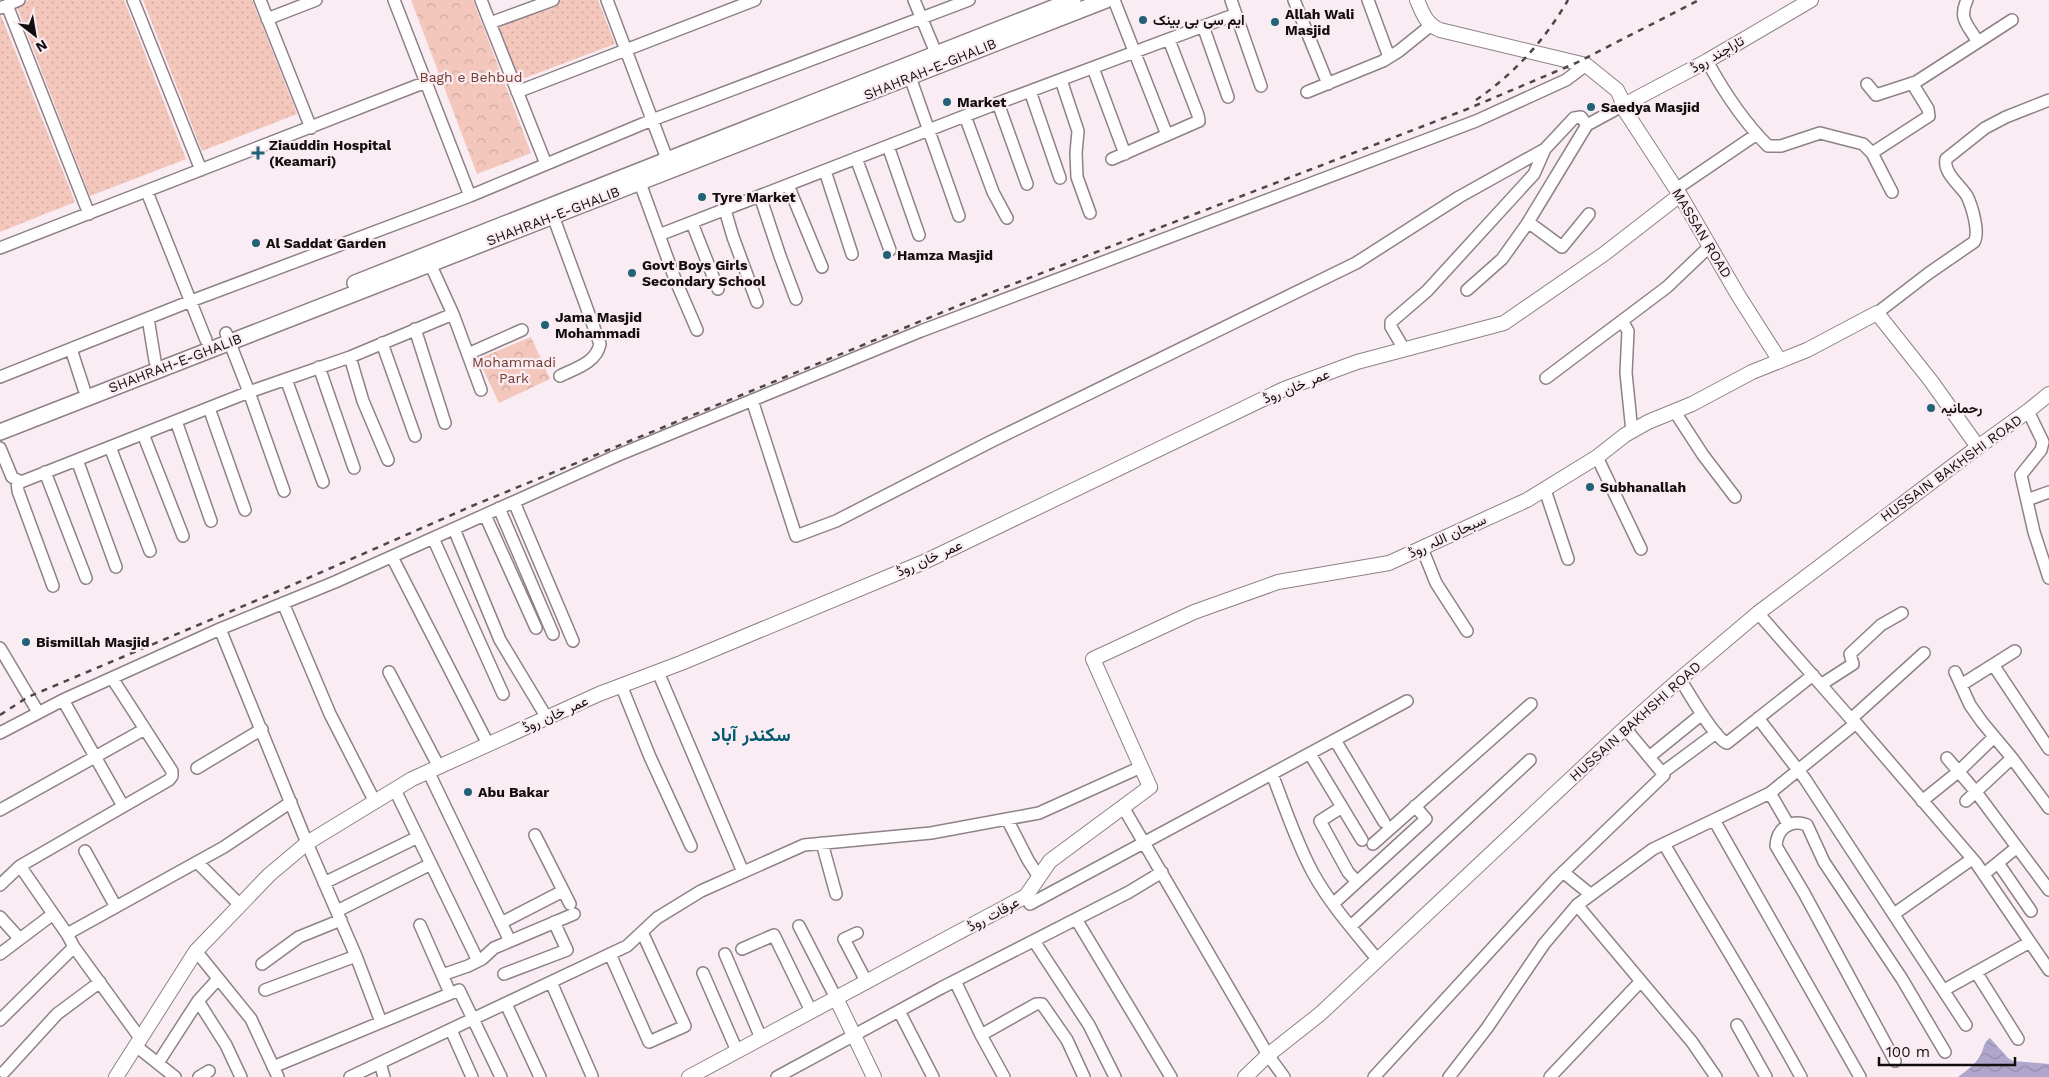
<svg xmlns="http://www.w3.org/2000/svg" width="2049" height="1077" font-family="'Work Sans',Vazirmatn,sans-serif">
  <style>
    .grass { fill: url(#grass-dots) }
    .park { fill: url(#park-crowns) }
    .water { fill: url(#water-waves) }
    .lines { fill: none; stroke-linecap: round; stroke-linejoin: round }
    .minor-casing { stroke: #8e8188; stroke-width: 14 }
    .tertiary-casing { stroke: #8e8188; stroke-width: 16 }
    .secondary-casing { stroke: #8e8188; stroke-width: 18 }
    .minor { stroke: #fff; stroke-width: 11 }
    .tertiary { stroke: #fff; stroke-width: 14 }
    .secondary { stroke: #fff; stroke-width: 15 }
    .rail { stroke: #4d4649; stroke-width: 2.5; stroke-dasharray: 6 6; stroke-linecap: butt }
    .poi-dot { fill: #216276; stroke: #faecf3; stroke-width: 2 }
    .labels { text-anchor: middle; stroke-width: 4.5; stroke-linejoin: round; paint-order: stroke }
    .poi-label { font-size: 14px; font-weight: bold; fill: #120d0f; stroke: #faecf3; text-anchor: start }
    .street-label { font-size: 14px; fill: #120d0f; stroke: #faecf3 }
    .park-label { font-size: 14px; fill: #753b2e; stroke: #faecf3 }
    .district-label { font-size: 19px; font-weight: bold; fill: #00596f; stroke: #faecf3 }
  </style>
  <defs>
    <pattern id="grass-dots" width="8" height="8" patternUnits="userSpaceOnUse" patternTransform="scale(1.25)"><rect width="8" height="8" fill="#f4c7bc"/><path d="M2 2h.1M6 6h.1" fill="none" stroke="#d0aaa0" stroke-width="1.8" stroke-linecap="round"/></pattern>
    <pattern id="park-crowns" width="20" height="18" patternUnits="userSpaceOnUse" patternTransform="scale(1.25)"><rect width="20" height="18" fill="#f4c7bc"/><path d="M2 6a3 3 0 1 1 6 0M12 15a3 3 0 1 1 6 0" fill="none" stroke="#d0aaa0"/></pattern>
    <pattern id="water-waves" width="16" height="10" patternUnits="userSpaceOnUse" patternTransform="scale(1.25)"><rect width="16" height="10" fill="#aea6cb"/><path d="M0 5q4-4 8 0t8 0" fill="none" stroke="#958ead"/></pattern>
  </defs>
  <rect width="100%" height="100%" fill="#faecf3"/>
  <path class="grass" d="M29,0h95l62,159 -96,37 -74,-191z
    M143,0h109l45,114 -95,37z
    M560,0h38l17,44 -98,37 -21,-56z
    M0,13l75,189 -75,30z"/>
  <path class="park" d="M411,0h62l58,153 -54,21z
    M531,337l19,42 -51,24 -21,-44z"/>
  <path class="water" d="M1990,1038l18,20 5,3 36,3v13h-91c8,-6 17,-12 22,-21 4,-6 3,-14 10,-18z"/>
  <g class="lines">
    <defs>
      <path id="minor" d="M133,0l68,170
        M260,0l51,128
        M394,0l76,196
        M481,0l9,23 63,-23
        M607,0l60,159
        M914,0l22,53
        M1114,0l53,135
        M1231,0l30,86
        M1294,0l34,84
        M1368,0l21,57
        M1967,0c-9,19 1,25 11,42
        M7,5l82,209
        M0,8l19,-8
        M267,19l49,-19
        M490,23l56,141
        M1203,26l25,71
        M1707,61c17,31 36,60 61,85h13l39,-13 43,11 9,9
        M1093,68l32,86
        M910,77l49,139
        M1061,80l17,51 -2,22 1,24 13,36
        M1867,84l9,11 40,-13 96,-62
        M1030,91l30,87
        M517,92l238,-92
        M1307,92l76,-31 16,-10 31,-25
        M998,103l29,81
        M965,116l28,76 14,26
        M888,146l31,89
        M856,158l34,92
        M1112,159l87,-38 -1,-6 -29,-75
        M825,171l27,83
        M640,183l35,96 22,51
        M788,185l34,82
        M1676,189l81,-55
        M147,192l59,148
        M1892,192l-20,-39 57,-37 -1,-7 -16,-26
        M760,196l20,60 16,43
        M725,210l8,27 24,65
        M553,216l47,128c-4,19 -24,24 -40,32
        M1528,222l34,25 27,-33
        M692,223l26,66
        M659,235l339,-132 238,-89
        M0,248l426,-166
        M427,257l26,57 28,76
        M1467,290l35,-31 25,-35 60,-99 35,-19
        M1877,313l52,-40 45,-31c6,-9 -2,-36 -7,-46 -7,-11 -24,-23 -21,-37l39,-31 21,-11 43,-17
        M148,318l7,43
        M1622,321l6,10 -2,42 6,59
        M415,329l30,94
        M226,333l23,59 35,99
        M382,343l33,93
        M71,349l13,40
        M1404,349l-13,-22v-5l36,-31 107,-117 11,-25
        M468,354l54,-24
        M350,357l13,44 25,59
        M319,367l35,101
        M0,377l191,-76 279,-105 182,-76 317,-120
        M1546,378l121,-91 43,-41
        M286,379l37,103
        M752,400l44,136 40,-15 154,-79 366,-179 103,-66 86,-48 29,-31 7,-1 6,8
        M209,408l36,102
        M2028,411l15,31 -2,8 -20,25 13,57 15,46
        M1675,412l28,43 32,42
        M176,421l35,100
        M143,434l40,102
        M110,447l40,104
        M0,448l12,29 9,5 228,-90 101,-35 103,-43
        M1597,457l44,92
        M77,460l39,107
        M45,472l41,106
        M17,482l1,9 35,95
        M1545,490l23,69
        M2027,500l22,-8
        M514,502l59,139
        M499,508l54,126
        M485,515l51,113
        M454,529l46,111 47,78
        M433,538l70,156
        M1422,548l14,35 31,48
        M392,557l96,187
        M283,603l47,111 45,88
        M1758,613l93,106
        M220,629l87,214 49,113 25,66
        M0,648l38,64
        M1994,666l55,83
        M389,672l50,95
        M658,672l85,200
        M1955,672l15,33 12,17 30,36 37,50
        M1680,679c8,13 35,60 47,64l86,-68
        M1822,684l31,-20 -3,-10 31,-29 21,-12
        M621,685l29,72 41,89
        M1961,685l54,-34
        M63,700l60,106
        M1758,718l47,61 161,246
        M1856,723l120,140 73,107
        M0,733l63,-33 157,-71 115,-47 281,-126 305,-125 555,-210 90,-41 20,-15
        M1335,740l49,82
        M1310,754l52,86
        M1649,757l53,-43
        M1947,758l29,34 73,98
        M197,768l65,-39
        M428,771l82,170
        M1662,773l54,-40
        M1272,774c13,33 24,68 41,99 17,31 42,59 64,86
        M395,790l83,171
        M1770,793l18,31
        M1922,801l36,-29 35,-34
        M1966,801l46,-43
        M1123,807l145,248 16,22
        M1342,807l-22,14 28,51 9,10
        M0,810l145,-81
        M1007,819l21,41 11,17
        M1714,820l146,257
        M535,835l35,69
        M822,843l14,51
        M1373,844l158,-140
        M1664,844c46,78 94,154 137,233
        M85,851l31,56
        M197,862l43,43
        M1998,863l33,48
        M1563,872l27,22
        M1984,874l32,-26
        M324,883l94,-46
        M0,885l20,-19
        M1026,896l4,8 377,-203
        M1334,903l92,-84 -11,-13
        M1577,905l115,137 24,35
        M337,911l94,-47
        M1894,914l78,-55
        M0,917l19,21
        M1076,919l95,158
        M501,923l62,-32
        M420,925l30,68
        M799,926l37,72
        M1351,926l179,-166
        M857,933l-13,6 22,42
        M67,934l-47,-68 149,-86 3,-4v-5l-60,-93
        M1034,941l55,84 26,52
        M742,949l32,-14 37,76
        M196,951l55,68 27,58
        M0,954l53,-40
        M610,954l39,88 36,-16 -43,-94
        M725,954l36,84
        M262,964l37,-27 42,-17
        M1976,972l42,67
        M703,973l34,78
        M504,974l63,-24 -13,-28
        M442,975l26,-9 14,-7 12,-11 80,-34
        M955,981l26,54 23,42
        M551,982l41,94
        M265,990l91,-34
        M1944,990l86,-48
        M198,1001l28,44 15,32
        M506,1004l34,73
        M899,1011l34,66
        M0,1020l74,-73
        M1737,1025l29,52
        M451,1030l21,47
        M981,1035l55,-31h6l25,36 17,37
        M140,1038l-66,-91 -7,-13 157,-87 67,-45
        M136,1046l39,31
        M1895,1061l-91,-168 -28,-47c1,-18 15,-27 31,-21l17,37 78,117 43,73
        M158,1063l40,-62 20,-22
        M380,1063l4,14
        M273,1067l186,-77 42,87
        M4,1072l53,-58 43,-32
        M199,1077l10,-6
        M350,1077l277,-131 30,-28 44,-27 103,-46 127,-12 108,-20 102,-46
        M777,1077l164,-89 188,-96 33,-20
        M1374,1077l182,-198 108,-104 -39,-47
        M1449,1077l38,-49 57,-84 33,-39 76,-56 117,-56 86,-70 -5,-4 73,-66
        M1550,1077l91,-96"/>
      <path id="tertiary" d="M1417,0c6,14 9,24 23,30l146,35 31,25 4,8 1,8 58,89 58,100 42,66
        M1622,106l85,-45 104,-61
        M836,998l38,79
        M116,1077l80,-126 73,-76 38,-32 105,-64 187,-85 82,-31 243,-101 360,-173 73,-27 147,-39 100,-69 76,-59
        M689,1077l337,-181 24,-35 100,-74 -57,-128 101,-47 84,-30 111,-19 138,-63 70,-43 28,-22 23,-13 44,-18 60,-32 55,-22 70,-37 54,68 47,66
        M1245,1077l23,-22 52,-41 305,-286 55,-49 78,-66 220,-166 50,-36 21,-17"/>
      <path id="secondary" d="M355,283l718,-283
        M0,432l1106,-432"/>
    </defs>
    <use href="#minor" class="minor-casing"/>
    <use href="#tertiary" class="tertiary-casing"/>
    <use href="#secondary" class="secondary-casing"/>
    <use href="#minor" class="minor"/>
    <use href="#tertiary" class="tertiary"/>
    <use href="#secondary" class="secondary"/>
    <path class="rail" d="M1476,100c38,-26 69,-60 92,-100
      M0,715l28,-18 246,-104 198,-87 505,-208 488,-188 111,-47 123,-63"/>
  </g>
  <g class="poi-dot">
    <circle cx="1143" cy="20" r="5"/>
    <circle cx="1275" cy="22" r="5"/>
    <circle cx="947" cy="102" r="5"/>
    <circle cx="1591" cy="107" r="5"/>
    <path d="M255.5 145.5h5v5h5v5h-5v5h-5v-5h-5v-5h5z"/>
    <circle cx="702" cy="197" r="5"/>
    <circle cx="256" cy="243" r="5"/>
    <circle cx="887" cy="255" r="5"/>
    <circle cx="632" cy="273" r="5"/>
    <circle cx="545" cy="325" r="5"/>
    <circle cx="1931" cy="408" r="5"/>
    <circle cx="1590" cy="487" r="5"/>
    <circle cx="26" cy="642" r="5"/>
    <circle cx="468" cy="792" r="5"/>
  </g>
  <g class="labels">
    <g class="poi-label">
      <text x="1285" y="19">Allah Wali<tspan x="1285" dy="16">Masjid</tspan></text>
      <text x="1153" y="25">ایم سی بی بینک</text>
      <text x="957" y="107">Market</text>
      <text x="1601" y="112">Saedya Masjid</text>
      <text x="269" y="150">Ziauddin Hospital<tspan x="269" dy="16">(Keamari)</tspan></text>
      <text x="712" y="202">Tyre Market</text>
      <text x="266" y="248">Al Saddat Garden</text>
      <text x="897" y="260">Hamza Masjid</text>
      <text x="642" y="270">Govt Boys Girls<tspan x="642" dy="16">Secondary School</tspan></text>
      <text x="555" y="322">Jama Masjid<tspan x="555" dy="16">Mohammadi</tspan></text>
      <text x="1941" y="413">رحمانیہ</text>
      <text x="1600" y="492">Subhanallah</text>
      <text x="36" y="647">Bismillah Masjid</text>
      <text x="478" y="797">Abu Bakar</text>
    </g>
    <g class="street-label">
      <text transform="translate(1717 54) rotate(-30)" y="5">تاراچند روڈ</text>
      <text transform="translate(930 69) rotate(-22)" y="5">SHAHRAH-E-GHALIB</text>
      <text transform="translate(553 216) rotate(-21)" y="5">SHAHRAH-E-GHALIB</text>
      <text transform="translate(1702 233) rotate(59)" y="5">MASSAN ROAD</text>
      <text transform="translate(175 363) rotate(-21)" y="5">SHAHRAH-E-GHALIB</text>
      <text transform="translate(1296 386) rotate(-22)" y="5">عمر خان روڈ</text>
      <text transform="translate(1951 468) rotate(-36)" y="5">HUSSAIN BAKHSHI ROAD</text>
      <text transform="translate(1447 536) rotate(-25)" y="5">سبحان اللہ روڈ</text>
      <text transform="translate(929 558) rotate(-24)" y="5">عمر خان روڈ</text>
      <text transform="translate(555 714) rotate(-24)" y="5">عمر خان روڈ</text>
      <text transform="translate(1635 721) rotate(-42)" y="5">HUSSAIN BAKHSHI ROAD</text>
      <text transform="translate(993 914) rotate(-28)" y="5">عرفات روڈ</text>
    </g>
    <g class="park-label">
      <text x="471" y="82">Bagh e Behbud</text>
      <text x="514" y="367">Mohammadi<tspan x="514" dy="16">Park</tspan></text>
    </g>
    <g class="district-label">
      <text x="751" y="741">سکندر آباد</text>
    </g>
  </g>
  <g transform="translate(35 35) rotate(149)" stroke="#faecf3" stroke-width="4" paint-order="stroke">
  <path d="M0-4L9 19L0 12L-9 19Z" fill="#120d0f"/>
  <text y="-8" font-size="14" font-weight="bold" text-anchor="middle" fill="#120d0f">N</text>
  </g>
  <path d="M1879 1057v8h136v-8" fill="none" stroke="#120d0f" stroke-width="2.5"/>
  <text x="1886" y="1057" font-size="15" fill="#120d0f" stroke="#faecf3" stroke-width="4" paint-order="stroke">100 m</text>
</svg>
